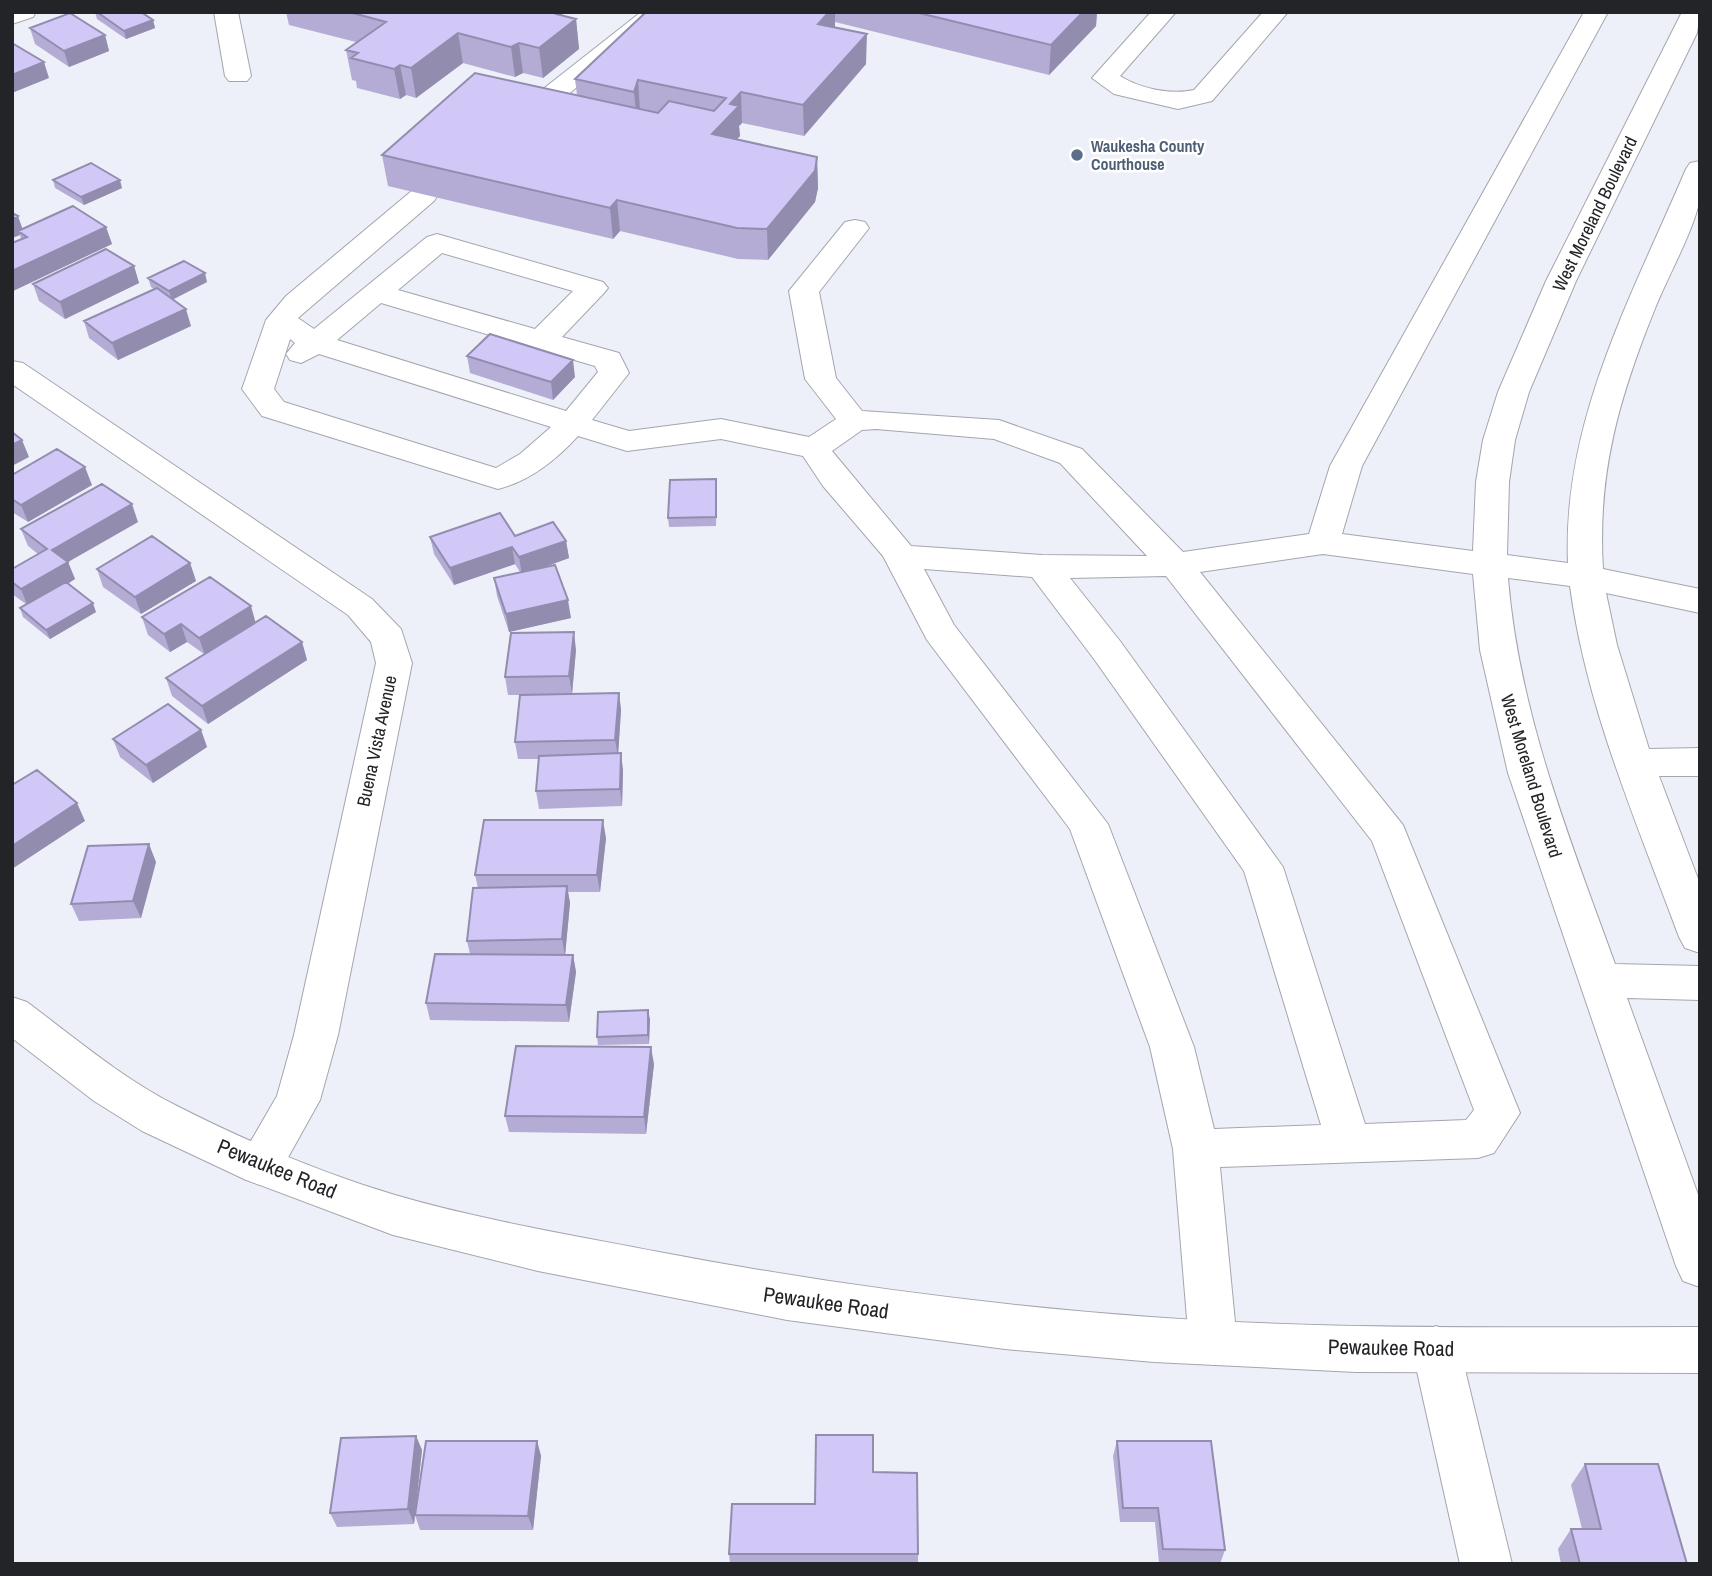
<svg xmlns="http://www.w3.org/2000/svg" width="1712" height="1576" font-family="'Archivo Narrow',sans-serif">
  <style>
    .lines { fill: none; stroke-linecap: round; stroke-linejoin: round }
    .minor-casing { stroke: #a4a6ae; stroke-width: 2 }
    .major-casing { stroke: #a4a6ae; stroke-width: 2 }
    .minor { fill: #fff; fill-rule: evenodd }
    .major { fill: #fff; fill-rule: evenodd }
    .wall { fill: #b4acd5 }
    .shaded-wall { fill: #928cae }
    .building { fill: #d1c8f8; stroke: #928cae; stroke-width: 2 }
    .service-dot { fill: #5c6f8a; stroke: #fff; stroke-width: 2.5 }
    .labels { text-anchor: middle; stroke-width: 5; stroke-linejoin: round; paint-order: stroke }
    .far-service-label { font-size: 16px; font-weight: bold; fill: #4e5e75; stroke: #fff; text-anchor: start }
    .street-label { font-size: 18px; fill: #232427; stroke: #fff }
    .near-street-label { font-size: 21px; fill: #232427; stroke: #fff }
  </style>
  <rect width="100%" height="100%" fill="#eef0f9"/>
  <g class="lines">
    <defs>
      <path id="minor" d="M12,12h24l-3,5 -21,7z
        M214,12h24l13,64 -4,5h-18l-4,-5z
        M641,12h27l-131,108h-18l-4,-6 4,-6z
        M1151,12h25l-56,64c21,13 51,19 74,14l69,-78h25l-76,89 -34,8 -64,-15 -22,-16z
        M1584,12h24l-246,454 -20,68 131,17 3,-69 7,-42 15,-48 48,-111 136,-269h18l-3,21 -121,248 -47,111 -14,48 -6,42 -2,73 61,8c-6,-142 64,-267 118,-394l4,-6 10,-2c0,13 2,30 -1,42 -7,31 -33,77 -45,108 -35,87 -57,163 -51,258l97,20v24l-94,-20 11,52 32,104 51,-1v28h-41l41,108v69l-15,-5 -6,-11c-42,-114 -93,-230 -109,-351l-62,-8c11,135 61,259 107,386l85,2v34l-73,-2 73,202v87l-17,-6 -7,-15 -168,-493 -28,-123 -7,-76 -150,-20 -123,18 203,253 117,288 -26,40 -16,5 -258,9 17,176 -7,16 -17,6 -17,-6 -7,-16 -16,-194 -23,-102 -80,-218 -143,-189 -44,-84 -60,-70 -20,-30 -82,-17 -94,12 -49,-15c-22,24 -48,45 -80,53l-236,-73 -20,-27 24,-69 20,-24 128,-107h20l4,6 -4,6 -136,117 16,11 113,-92 10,-3 166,48 5,6 -5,6 -41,43 57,16 10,20 -37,47 37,11 92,-12 88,18 27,-18 -31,-40 -16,-88 56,-69 10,-2 10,2 4,6 -50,64 17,86 26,33 137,9 83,29 101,103 126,-18 21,-68zM442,253l131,38 -38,38 -137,-39zM381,303l214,63 3,6 -32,39 -229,-71zM290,339l5,4 -9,11 4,6 11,3 18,-9 232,73 -31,27 -24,14 -212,-66 -10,-13zM876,429l118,10 66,24 87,93 -105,-1 -131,-9 -79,-95 30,-21zM924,569l108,8 62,82 150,212 77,254 -107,4 -20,-82 -86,-223 -154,-199zM1166,576l206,265 102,269 -8,10 -101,4 -82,-257 -163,-226 -50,-63z
        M12,361l11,2 349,236 29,30 11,34 -74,372 -18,65 -44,79 -16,6 -16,-6 -7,-14 40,-69 17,-61 82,-372 -5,-21 -23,-27 -336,-231z
        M1436,1326l17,7 7,16 52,215h-52l-48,-215 7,-16z"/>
      <path id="major" d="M12,997l15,5c48,36 96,77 150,104 69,35 144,67 218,89 86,25 176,40 264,57 163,31 327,53 492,65 182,13 366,10 549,10v46l-344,-1 -202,-10 -149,-13 -218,-29 -249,-49 -145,-36 -149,-56 -102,-48 -48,-30 -82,-63z"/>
    </defs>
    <use href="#minor" class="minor-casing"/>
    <use href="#major" class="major-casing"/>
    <use href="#minor" class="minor"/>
    <use href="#major" class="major"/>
  </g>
  <path class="wall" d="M95,12h46l12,8 2,8 -29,11 -29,-20z
    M286,12h276v4l14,3 3,30 -36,29 -20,-5 -8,4 -52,-14 -47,35 -10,-3 -6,4 -43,-11 -1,-7 -4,-1 -6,-30 10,-8 -67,-17z
    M646,12h451l-1,14 -47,49 -214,-53v5l31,37 -62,72 -62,-13 -3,3 1,10 -3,3 80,18 1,31 -3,14 -47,58 -30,-1 -118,-28 -7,8 -225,-53 -6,-31 195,-60 -2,-16z
    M30,28l75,7 4,16 -40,16 -34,-23z
    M53,180l69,8 -38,17 -29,-17z
    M12,213l10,16 84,-2 6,17 -99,47 -1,-48 9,-4 -1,-4 -8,3z
    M134,266l5,17 -74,36 -26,-18 -6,-17z
    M148,278l59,4 -35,17 19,27 -73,34 -29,-22 -5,-17 70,-32 -3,-2z
    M467,356l108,21 -22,23 -83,-27z
    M12,475l80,10 -64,37 -16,-10z
    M717,488l-1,38 -47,1 -1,-9z
    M138,522l-70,40 7,17 -7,5 28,28 -46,27 -27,-22 -3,-9 6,-4 -14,-10v-25l26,-15 -10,-8 -7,-17z
    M515,536l51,5 3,17 -27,10 29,50 -62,14 -12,-36 -3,-18 26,-6 -5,-8 -61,21 -20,-31 -4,-17z
    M190,563l6,18 -55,33 -38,-27 -6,-18z
    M142,617l113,5 47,20 5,18 -99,64 -36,-28 -6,-18 38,-24 -17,-12 -17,10 -22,-17z
    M576,650l-4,44 47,-1 2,17 -3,43 5,17 -1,36 -83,3 -3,-18 3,-32h-21l-3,-17 5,-47h-12l-3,-18z
    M201,730l6,17 -54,36 -33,-26 -7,-18z
    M606,838l-6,54h-32l2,11 -5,52h8l3,17 -7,50 -139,-2 -4,-17 44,-49 -3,-13 11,-53 -3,-13z
    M156,862l-15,56 -62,3 -8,-17z
    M650,1019l-1,25 -51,1 -1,-8z
    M654,1064l-8,70 -137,-2 -4,-16z
    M416,1436l6,14 -7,65 122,-74 4,15 -8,74h-113l-5,-15 -1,9 -77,3 -7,-14z
    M1117,1441l108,109 -5,14 -61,-1 -4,-41h-35l-7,-66z
    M1585,1464l102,100h-126l-3,-15 13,-20h11l-11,-44z
    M873,1472l45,82v10h-188l-1,-10 86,-50z"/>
  <path class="shaded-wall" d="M558,12h4l2,17 12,-10 3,30 -36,29 -4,-30 17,-34z
    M829,12h6v24l-17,-12z
    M1083,12h14l-1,14 -47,49 2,-30z
    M153,20l2,8 -29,11 -2,-8z
    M458,33l5,30 -47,35 -5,-30z
    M867,34l-1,30 -62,72 -1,-31z
    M105,35l4,16 -40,16 -5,-16z
    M519,43l4,30 -8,4 -4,-30z
    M44,62l5,16 -37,15v-18z
    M400,65l6,30 -6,4 -6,-30z
    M638,80l2,30 -3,12 -3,-30z
    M741,92l1,31 -3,3 1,10 -26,29 -2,-31 18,-30z
    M817,157l1,31 -3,14 -47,58 -1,-31z
    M120,180l2,8 -38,17 -3,-8z
    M617,200l3,31 -7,8 -3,-31z
    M18,216l6,17 -6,-2 2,4 -8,3v-19z
    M106,227l6,17 -99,47 -1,-20z
    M134,266l5,17 -74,36 -5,-17z
    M205,273l2,9 -35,18 -3,-9z
    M186,309l5,17 -73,34 -6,-17z
    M573,360l2,17 -22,23 -2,-18z
    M22,440l7,17 -17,9v-21z
    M85,467l7,18 -64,37 -7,-17z
    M132,504l6,18 -79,45 -7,-17z
    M566,541l3,17 -47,17 -3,-18z
    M512,547l3,17 -61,21 -4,-17z
    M68,562l7,17 -47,28 -7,-18z
    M190,563l6,18 -55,33 -6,-17z
    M568,600l3,18 -62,14 -3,-18z
    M93,603l3,9 -46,27 -4,-9z
    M251,606l5,18 -51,31 -6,-17z
    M181,624l6,18 -17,10 -6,-18z
    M574,632l2,18 -4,44 -3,-18z
    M302,642l5,18 -99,64 -6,-18z
    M619,693l2,17 -3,47 -3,-17z
    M201,730l6,17 -54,36 -7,-18z
    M621,753l2,17 -1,36 -2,-17z
    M77,803l8,18 -73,48v-23z
    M603,820l3,18 -6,54 -3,-17z
    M149,844l7,18 -15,56 -8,-17z
    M567,886l3,17 -5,53 -3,-17z
    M573,955l3,17 -7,50 -3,-17z
    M648,1010l2,9 -1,25 -1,-9z
    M651,1047l3,17 -8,70 -2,-17z
    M416,1436l6,14 -8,74 -6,-15z
    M537,1441l4,15 -8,74 -5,-14z"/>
  <path class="building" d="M97,12h44l12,8 -29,11z
    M349,12h209l-2,2 20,5 -37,29 -20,-5 -8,4 -53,-14 -47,35 -11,-3 -6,4 -43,-11 7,-5 -12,-3 40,-28z
    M646,12h183l-11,12 49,10 -64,71 -62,-13 -11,12 9,2 -27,28 105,23 -2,14 -48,58 -30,-1 -120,-28 -7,8 -228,-53 93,-82 183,40 11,-12 45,10 12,-13 -88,-18 -4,12 -59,-13z
    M915,12h168l-32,33z
    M70,13l35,22 -41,16 -34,-23z
    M12,43l32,19 -32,13z
    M91,163l29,17 -39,17 -28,-17z
    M73,206l33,21 -94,44v-28l15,-6 -9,-6z
    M12,213l6,3 -6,3z
    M106,249l28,17 -74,36 -27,-18z
    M184,261l21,12 -36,18 -21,-13z
    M157,288l29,21 -74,34 -28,-22z
    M490,334l83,26 -22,22 -84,-26z
    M12,432l10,8 -10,5z
    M57,449l28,18 -64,38 -9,-6v-24z
    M716,479v38l-48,1 2,-38z
    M102,484l30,20 -80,46 16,12 -47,27 -9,-7v-13l35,-20 -26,-20z
    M500,513l15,23 38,-14 13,19 -47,16 -7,-10 -62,21 -20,-31z
    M152,536l38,27 -55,34 -38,-28z
    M555,565l13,35 -62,14 -12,-36z
    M210,577l41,29 -52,32 -18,-14 -17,10 -22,-17z
    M66,582l27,21 -47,27 -26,-22z
    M266,616l36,26 -100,64 -36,-28z
    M574,632l-5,44 -64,1 6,-44z
    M619,693l-4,47 -100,2 5,-47z
    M168,704l33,26 -55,35 -33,-26z
    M621,753l-1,36 -84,2 3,-35z
    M37,770l40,33 -65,43v-61z
    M484,820h119l-6,55h-122z
    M149,844l-16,57 -62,3 17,-58z
    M567,886l-5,53 -95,2 6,-53z
    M435,954l138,1 -7,50 -140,-2z
    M648,1010v25l-51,2 1,-25z
    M516,1046l135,1 -7,70 -139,-1z
    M816,1435h57v37l44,1 1,81h-189l3,-50h83z
    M416,1436l-8,73 -78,4 11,-75z
    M426,1441h111l-9,75 -113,-1z
    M1117,1441h94l14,109 -62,-1 -5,-41h-35z
    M1585,1464h73l29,100h-107l-9,-35h30z"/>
  <circle class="service-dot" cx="1077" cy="155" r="7"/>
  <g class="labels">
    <g class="far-service-label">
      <text x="1091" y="152">Waukesha County<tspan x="1091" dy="18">Courthouse</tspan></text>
    </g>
    <g class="street-label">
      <text transform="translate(1595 214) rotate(-64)" y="6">West Moreland Boulevard</text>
      <text transform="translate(377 741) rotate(-78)" y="6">Buena Vista Avenue</text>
      <text transform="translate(1531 776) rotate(73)" y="6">West Moreland Boulevard</text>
    </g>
    <g class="near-street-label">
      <text transform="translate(277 1169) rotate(22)" y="7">Pewaukee Road</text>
      <text transform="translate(826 1303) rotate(8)" y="7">Pewaukee Road</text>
      <text transform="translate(1391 1348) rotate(1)" y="7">Pewaukee Road</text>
    </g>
  </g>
  <rect width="1712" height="1576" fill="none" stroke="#232427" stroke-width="28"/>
</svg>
